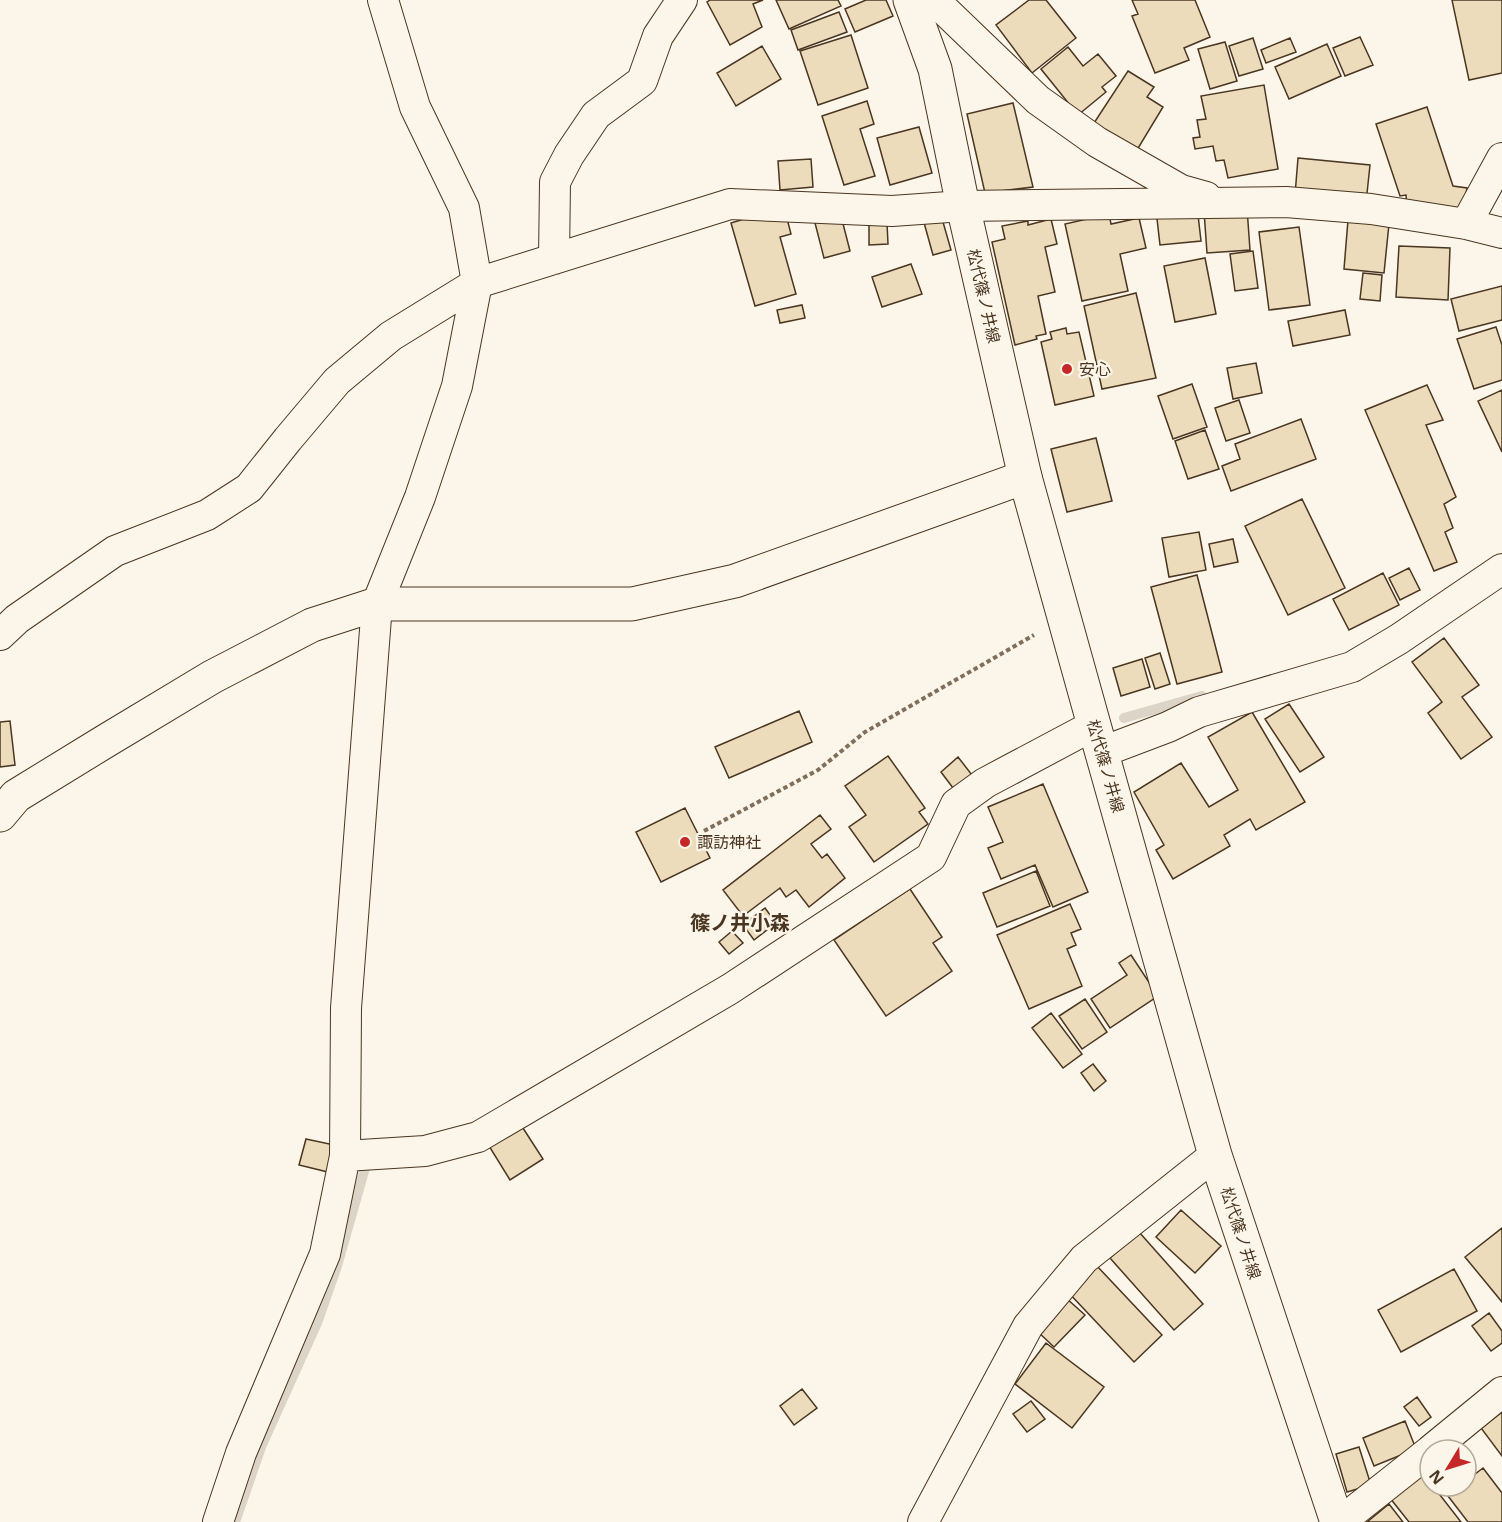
<svg xmlns="http://www.w3.org/2000/svg" width="1502" height="1522" font-family="'Noto Sans','Noto Sans JP',sans-serif">
  <style>
    .lines { fill: none; stroke-linecap: round; stroke-linejoin: round }
    .stream { stroke: #dcd4c6; stroke-width: 10 }
    .building { fill: #ecdcbc; stroke: #4a3520; stroke-width: 1.5 }
    .minor-casing { stroke: #4a3520; stroke-width: 32 }
    .tertiary-casing { stroke: #4a3520; stroke-width: 35 }
    .secondary-casing { stroke: #4a3520; stroke-width: 35 }
    .path { stroke: #7f6f5c; stroke-width: 4; stroke-dasharray: 4.5 3; stroke-linecap: butt }
    .minor { stroke: #fbf6e9; stroke-width: 30 }
    .tertiary { stroke: #fbf6e9; stroke-width: 33 }
    .secondary { stroke: #fbf6e9; stroke-width: 33 }
    .poi-dot { fill: #c62828; stroke: #fbf6e9; stroke-width: 2 }
    .labels { text-anchor: middle; stroke-width: 4.5; stroke-linejoin: round; paint-order: stroke }
    .street-label { font-size: 16px; fill: #4a3520; stroke: #fbf6e9 }
    .poi-label { font-size: 16px; fill: #4a3520; stroke: #fbf6e9; text-anchor: start }
    .quarter-label { font-size: 20px; font-weight: bold; fill: #4a3520; stroke: #fbf6e9 }
  </style>
  <rect width="100%" height="100%" fill="#fbf6e9"/>
  <g class="lines">
    <path class="stream" d="M1124,718l78,-22
      M235,1522l26,-75 56,-124 20,-57 28,-98"/>
  </g>
  <path class="building" d="M710,0h53l-10,4 9,23 -32,18 -23,-43z
    M776,0h62l3,6 -52,23z
    M866,0h20l7,16 -38,16 -10,-23z
    M1029,0h17l30,38 -44,35 -36,-48z
    M1132,0h63l15,37 -26,11 5,12 -34,13 -23,-57 6,-2z
    M1452,0h50v73l-33,7z
    M839,12l8,20 -49,18 -7,-20z
    M851,35l17,53 -50,17 -18,-54z
    M1360,37l13,28 -28,11 -12,-28z
    M1253,38l10,31 -24,7 -10,-30z
    M1290,38l6,14 -30,11 -5,-13z
    M1225,42l12,39 -27,8 -12,-40z
    M1327,44l14,32 -52,23 -14,-32z
    M762,46l19,33 -45,27 -19,-33z
    M1068,47l15,19 15,-12 18,22 -14,11 4,5 -28,23 -37,-46z
    M1128,71l26,16 -7,10 16,10 -26,43 -43,-27z
    M1264,85l14,84 -50,9 -4,-18 -8,1 -3,-15 -18,3 -2,-11 7,-1 -3,-17 9,-1 -5,-23z
    M867,101l7,23 -14,5 15,47 -31,9 -22,-69z
    M1013,103l20,84 -48,6 -18,-79z
    M1427,107l26,79 14,2 -4,28 -56,-9 -1,-12 -6,1 -24,-72z
    M919,127l13,46 -42,12 -13,-47z
    M1298,158l72,7 -4,38 -71,-8z
    M811,159l2,28 -33,3 -2,-29z
    M1197,206l4,35 -41,4 -4,-35z
    M784,207l7,27 -11,3 16,57 -41,12 -24,-83z
    M1247,208l3,42 -43,3 -3,-42z
    M840,212l10,39 -26,7 -10,-39z
    M1109,214l2,10 28,-6 7,30 -26,6 8,37 -46,10 -17,-77z
    M941,215l10,35 -18,5 -10,-36z
    M1051,219l6,25 -12,3 10,45 -17,4 8,38 -10,2 1,3 -22,6 -23,-103 13,-3 -3,-13 26,-5v4z
    M1348,220l41,4 -5,49 -40,-4z
    M887,223l1,21 -19,1v-21z
    M1299,227l11,78 -41,5 -10,-78z
    M1399,246l51,2 -2,52 -52,-3z
    M1253,251l5,37 -23,3 -5,-37z
    M1205,258l11,56 -41,8 -11,-56z
    M911,264l11,30 -40,13 -10,-30z
    M1363,273l19,2 -2,26 -20,-2z
    M1502,286v34l-43,11 -8,-32z
    M1136,293l20,85 -54,11 -18,-83z
    M802,305l3,13 -25,5 -3,-13z
    M1345,310l5,25 -57,11 -5,-25z
    M1496,327l6,18v35l-28,9 -17,-50z
    M1066,328l1,6 12,-2 15,64 -39,9 -14,-63 11,-3 -2,-7z
    M1256,363l6,30 -29,6 -6,-31z
    M1192,384l15,43 -34,12 -15,-43z
    M1427,385l16,35 -17,5 30,72 -12,7 9,24 -8,4 12,30 -23,9 -69,-161z
    M1502,390v62l-24,-51z
    M1239,400l11,33 -24,8 -11,-33z
    M1301,419l15,40 -85,32 -9,-25 18,-7 -5,-15z
    M1205,430l14,39 -31,10 -13,-38z
    M1096,438l16,63 -45,11 -16,-63z
    M1302,499l43,89 -57,27 -43,-89z
    M1199,532l7,38 -37,7 -7,-39z
    M1233,539l5,23 -24,5 -5,-23z
    M1409,568l11,22 -20,10 -11,-22z
    M1383,573l16,32 -50,25 -16,-31z
    M1197,575l25,97 -45,12 -26,-97z
    M1444,638l35,47 -17,12 30,40 -31,22 -33,-46 14,-11 -30,-40z
    M1160,653l10,31 -15,5 -10,-31z
    M1142,659l8,28 -29,9 -8,-28z
    M1289,704l35,53 -24,15 -35,-53z
    M799,711l13,31 -83,36 -14,-31z
    M1252,712l53,90 -49,28 -6,-11 -26,16 6,11 -57,33 -17,-29 8,-5 -30,-53 47,-29 28,44 29,-17 -30,-53z
    M10,721l5,44 -15,2v-45z
    M888,756l37,52 -6,4 9,12 -54,38 -25,-35 17,-12 -21,-29z
    M958,757l14,18 -19,13 -12,-16z
    M1043,784l45,108 -35,15 -18,-42 -34,14 -13,-31 15,-6 -15,-35z
    M685,808l25,50 -49,24 -25,-50z
    M820,815l11,14 -20,15 11,14 5,-4 18,24 -36,29 -13,-17 -10,7 -6,-9 -37,28 -20,-26z
    M1036,871l14,35 -53,21 -14,-34z
    M910,889l32,48 -9,6 19,28 -66,45 -52,-76z
    M1070,904l11,25 -10,4 5,12 -9,4 15,37 -53,23 -32,-74z
    M765,908l11,15 -22,17 -11,-15z
    M732,931l11,12 -14,11 -10,-12z
    M1131,955l27,41 -48,32 -19,-29 36,-24 -8,-12z
    M1085,999l22,33 -25,17 -23,-33z
    M1051,1013l31,41 -19,14 -31,-40z
    M1093,1064l13,17 -12,10 -13,-18z
    M521,1125l22,34 -33,21 -21,-34z
    M306,1139l33,7 -7,27 -33,-8z
    M1181,1210l40,36 -26,27 -39,-36z
    M1502,1228v74l-37,-45z
    M1139,1232l64,72 -29,26 -64,-72z
    M1096,1265l66,70 -28,27 -67,-71z
    M1454,1269l23,42 -76,41 -23,-42z
    M1066,1298l19,17 -31,32 -18,-17z
    M1489,1313l13,18v12l-11,8 -19,-25z
    M1046,1343l58,44 -32,41 -57,-44z
    M802,1389l15,19 -23,17 -14,-19z
    M1417,1397l14,20 -12,9 -15,-19z
    M1031,1401l14,18 -18,13 -14,-18z
    M1502,1412v44l-21,-28z
    M1405,1421l11,28 -42,17 -11,-28z
    M1359,1447l12,38 -24,7 -11,-38z
    M1483,1468l19,25v29h-34l-20,-26 12,-10h6v-5z
    M1423,1472l7,10v4h3l28,36h-52l-19,-24z
    M1389,1504l14,18h-36z"/>
  <g class="lines">
    <defs>
      <path id="minor" d="M934,0l104,100 59,42 84,48 25,7
        M1466,224l36,-66
        M554,259l1,-77 14,-27 27,-40 46,-34 16,-45 24,-36
        M0,635l17,-16 98,-68 92,-36 42,-27 39,-49 49,-58 54,-45 86,-53 253,-79 162,7 71,-5 323,-4 85,7 95,15 36,9
        M1102,752l66,-25 31,-15 153,-45 47,-28 103,-70
        M345,1156l80,-5 53,-14 252,-148 201,-132 25,-53 29,-21 109,-58
        M1431,1450l71,-58
        M218,1522l23,-69 84,-199 20,-98 1,-148 31,-404 43,-107 37,-111 20,-103 -13,-75 -49,-101 -32,-107
        M923,1522l105,-196 56,-67 131,-104
        M1340,1522l90,-71"/>
      <path id="tertiary" d="M0,815l16,-19 88,-54 108,-65 100,-52 65,-21h255l103,-23 290,-104"/>
      <path id="secondary" d="M910,0l25,69 28,137 62,271 69,248 121,430 122,367"/>
    </defs>
    <use href="#minor" class="minor-casing"/>
    <use href="#tertiary" class="tertiary-casing"/>
    <use href="#secondary" class="secondary-casing"/>
    <path class="path" d="M704,831l114,-61 47,-38 169,-97"/>
    <use href="#minor" class="minor"/>
    <use href="#tertiary" class="tertiary"/>
    <use href="#secondary" class="secondary"/>
  </g>
  <g class="poi-dot">
    <circle cx="1067" cy="369" r="6"/>
    <circle cx="685" cy="842" r="6"/>
  </g>
  <g class="labels">
    <g class="street-label">
      <text transform="translate(984 296) rotate(77)" y="6">松代篠ノ井線</text>
      <text transform="translate(1106 766) rotate(74)" y="6">松代篠ノ井線</text>
      <text transform="translate(1241 1233) rotate(72)" y="6">松代篠ノ井線</text>
    </g>
    <g class="poi-label">
      <text x="1079" y="375">安心</text>
      <text x="697" y="848">諏訪神社</text>
    </g>
    <g class="quarter-label">
      <text x="740" y="930">篠ノ井小森</text>
    </g>
  </g>
  <g transform="translate(1448 1468) rotate(232)"><circle r="28" fill="#fbf6e9" stroke="#b4a999" stroke-width="1.5"/>
  <path d="M0-4.5L10 22L0 15L-10 22Z" fill="#c62828"/>
  <text y="-9" font-size="16" font-weight="bold" text-anchor="middle" fill="#4a3520">N</text>
  </g>
</svg>
